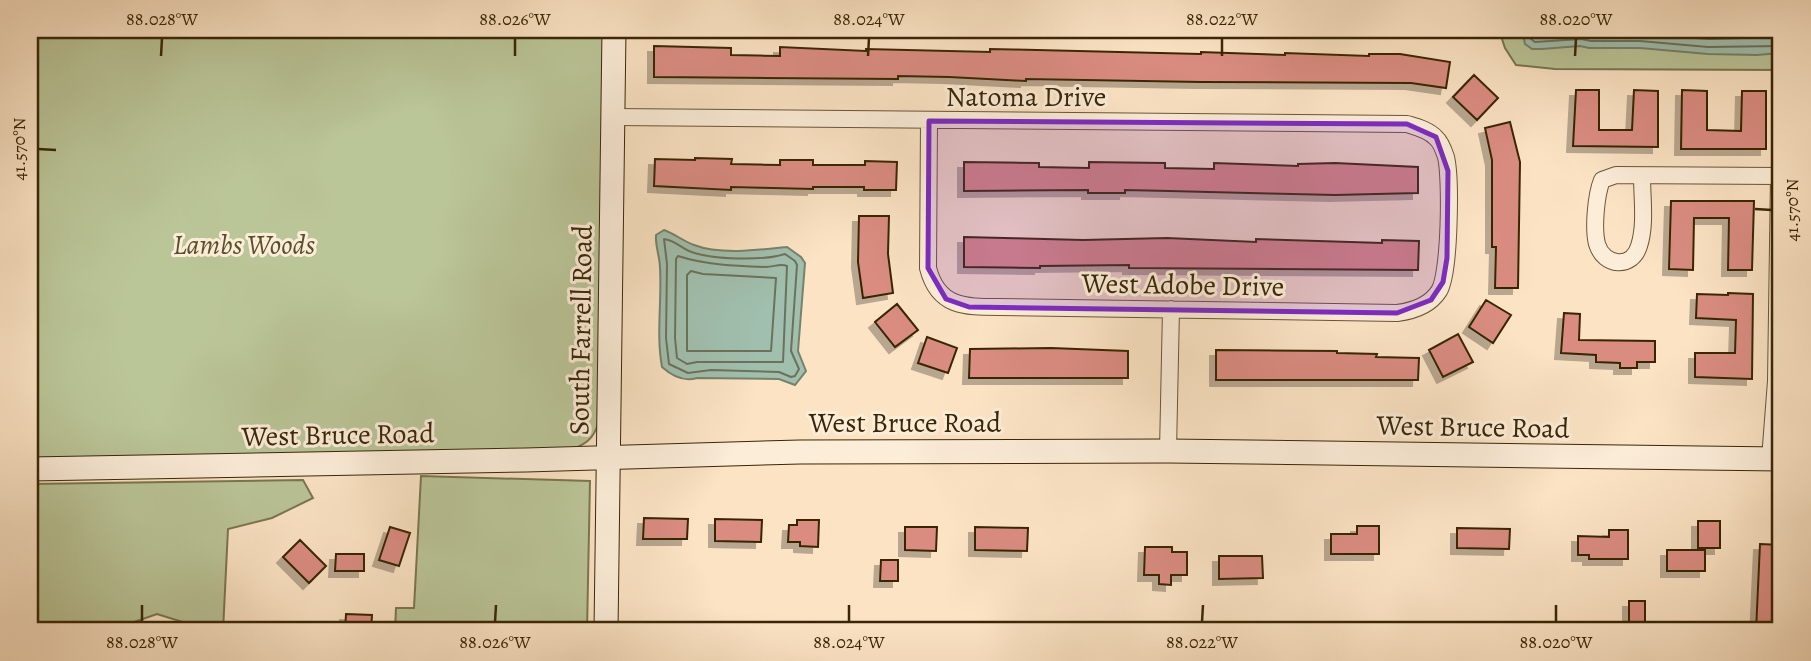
<svg xmlns="http://www.w3.org/2000/svg" width="1811" height="661" font-family="Alegreya,serif">
  <style>
    .green { fill: #bac598; stroke: #7a764f; stroke-width: 2 }
    .water { fill: #a0bfae; stroke: #77826b; stroke-width: 2 }
    .lines { fill: none; stroke-linecap: round; stroke-linejoin: round }
    .shore { stroke: #6c725a; stroke-width: 2 }
    .building { fill: #da8c81; stroke: #392606; stroke-width: 2; filter: url(#shadow) }
    .street-casing { stroke: #6a5536; stroke-width: 18 }
    .secondary-casing { stroke: #392606; stroke-width: 25 }
    .street { stroke: #fcedd9; stroke-width: 16 }
    .secondary { stroke: #fcedd9; stroke-width: 23 }
    .marked { fill: #7b2cbf; fill-opacity: 0.2; stroke: #7b2cbf; stroke-width: 5; stroke-linejoin: round }
    .ticks { fill: none; stroke: #392606; stroke-width: 2.5 }
    .labels { text-anchor: middle; stroke-width: 6; stroke-linejoin: round; paint-order: stroke }
    .street-label { font-size: 28px; fill: #392606; stroke: #fcedd9 }
    .park-label { font-size: 28px; font-style: italic; fill: #594e2a; stroke: #fcedd9 }
    .neatline { fill: none; stroke: #392606; stroke-width: 2.5 }
    .ticks-label { font-size: 18px; text-anchor: middle; fill: #392606 }
  </style>
  <defs>
    <filter id="shadow"><feDropShadow dx="-6" dy="6" stdDeviation="0" flood-color="#0004"/></filter>
  </defs>
  <rect width="100%" height="100%" fill="#fbe3c4"/>
  <filter id="stains"><feTurbulence type="fractalNoise" baseFrequency=".00286" numOctaves="4"/><feColorMatrix values="0 0 0 0 .2 0 0 0 0 .09 0 0 0 0 .02 0 0 0 .5 -.17"/></filter>
  <radialGradient id="worn" r=".72"><stop offset=".6" stop-color="#630" stop-opacity="0"/><stop offset="1" stop-color="#630" stop-opacity=".3"/></radialGradient>
  <path class="green" d="M30,30h575l-7,394c-5,16 -13,20 -27,26l-541,10z
    M1499,30h282v40l-226,-1 -39,-4 -11,-17z
    M421,476l169,5 -3,150h-192l1,-23h18z
    M303,480l10,18 -41,20 -44,11 -5,102h-35l-2,-8 -29,-9 -49,17h-78v-147z"/>
  <path class="water" d="M1522,30l25,3 26,-3h208v23l-24,2 -49,-1 -68,-6h-51l-9,-2 -38,3h-10l-7,-5z
    M664,230c11,4 19,11 30,15 26,10 66,5 93,2l14,10 4,6 -7,88 8,20 -11,14 -16,-6 -82,-1c-13,4 -25,-2 -35,-11 -6,-32 0,-66 -2,-99 0,-11 -5,-22 -4,-33z"/>
  <g class="lines">
    <path class="shore" d="M1529,30l2,9 4,3 46,-3 10,2h49l68,6 73,-1
      M1538,30l4,3 39,-3 128,9 72,-2
      M664,239c10,1 16,8 25,12 21,9 74,10 96,3l10,7 2,4 -6,86 8,18 -4,7 -4,1 -12,-5 -68,-2 -23,3 -19,-9 -3,-26 1,-74z
      M678,256c28,9 57,10 88,11 8,0 14,-4 21,-1l-4,96h-86l-10,2 -10,-6 -2,-20 1,-79z
      M691,271l12,3 73,4 -5,73h-84v-76z"/>
  </g>
  <path class="building" d="M654,46l77,2v7l49,1v-9l86,4v-2l124,3v-3l211,5v-2l84,3v-2l84,3v-2h31l50,8 -4,26 -35,-5 -210,-1 -175,-3v2l-77,-4 -51,-1v3l-244,-2z
    M1474,75l24,23 -21,22 -24,-23z
    M1576,90h23v40h33l2,-40 24,1v56l-85,-1z
    M1682,90l25,1v39l34,1 1,-40h24v58h-85z
    M1510,122l10,40 -2,126h-23l1,-41h-4v-87l-7,-32z
    M695,158l37,1 -1,5 49,1v-5h33v5h52v-4l32,1 -1,28h-32v-3h-51v2l-82,-2v3l-77,-4 1,-27 40,1z
    M964,162l75,1v4l50,1v-6l76,1v5l49,1v-6l84,3v-2l37,-1 83,4v26l-83,2 -166,-4 -44,-1v3h-37v-3l-124,1z
    M1671,201h83l-2,69h-24l1,-52h-35l-1,52 -24,-1z
    M859,216h30l-1,38 5,39 -30,5 -5,-36z
    M964,237l119,3 84,-2 89,4v-3l126,4v-3l37,1 -1,29 -289,-2v-3l-89,1v2l-76,-1z
    M1728,293l25,1 -1,85 -57,-2v-24h40l1,-33 -40,-2 1,-24 31,1z
    M1486,300l25,15 -18,28 -24,-16z
    M897,304l21,26 -23,17 -20,-25z
    M1564,313l16,1 -1,26 76,1v21h-18v6h-17v-5l-24,-1v-7l-35,-2z
    M1458,334l15,28 -30,15 -14,-27z
    M927,337l30,11 -9,25 -30,-10z
    M1051,348l77,3v27h-159l1,-29z
    M1216,350l121,1v2l40,1 -1,3 43,1 -1,22h-202z
    M644,518l44,1 -1,20h-44z
    M715,519l47,1 -1,22 -46,-1z
    M797,520h22l-1,27 -18,-1v-4h-12l1,-17h8z
    M1698,521h22v27h-22z
    M1357,526h22v28h-48v-20h26z
    M390,527l20,6 -11,33 -20,-6z
    M905,527h32l-1,24 -31,-1z
    M975,527l53,1 -1,23 -52,-1z
    M1457,528l53,1 -1,20 -52,-1z
    M1609,530h19v29h-39v-4h-11v-19l31,1z
    M300,540l26,26 -17,17 -26,-26z
    M1760,544l21,1v86h-25z
    M1145,547h27v5h15v23h-16v10l-12,-1v-9h-15z
    M1667,550h38v21h-38z
    M336,554h28v17h-29z
    M1219,556h43l1,22 -44,1z
    M881,560h17v21h-18z
    M1629,601h16v27l-16,-1z
    M346,614l26,1 -1,16h-26z"/>
  <g class="lines">
    <defs>
      <path id="street" d="M613,117l794,7c10,3 22,6 29,14 5,4 8,13 10,19 5,21 4,117 -7,134 -9,14 -26,20 -42,22l-398,-6c-35,0 -61,0 -71,-39l1,-147
        M1642,176c0,22 4,49 -3,70 -7,23 -35,21 -42,-2 -4,-16 -1,-49 5,-64l14,-5 165,1
        M1168,451l3,-142
        M1770,459l6,-78 3,-205"/>
      <path id="secondary" d="M30,469l496,-9 274,-8 368,-1 613,8
        M606,631l8,-601"/>
    </defs>
    <use href="#street" class="street-casing"/>
    <use href="#secondary" class="secondary-casing"/>
    <use href="#street" class="street"/>
    <use href="#secondary" class="secondary"/>
  </g>
  <path class="marked" d="M929,121l478,3 29,13 12,34 -1,87 -4,24 -12,18 -34,13 -428,-6 -23,-8 -18,-31z"/>
  <path class="ticks" d="M161,56l1,-18M515,56v-18M868,56l1,-18M1222,56v-18M1575,56l1,-18M38,149l18,1M1755,209l17,1M142,622v-17M495,622l1,-17M849,622v-17M1202,622l1,-17M1556,622v-17"/>
  <g class="labels">
    <g class="street-label">
      <text x="1026" y="106">Natoma Drive</text>
      <text transform="translate(1183 284) rotate(1)" y="10">West Adobe Drive</text>
      <text transform="translate(580 330) rotate(-89)" y="10">South Farrell Road</text>
      <text x="905" y="432">West Bruce Road</text>
      <text transform="translate(1473 426) rotate(1)" y="10">West Bruce Road</text>
      <text transform="translate(338 434) rotate(-1)" y="10">West Bruce Road</text>
    </g>
    <g class="park-label">
      <text x="244" y="254">Lambs Woods</text>
    </g>
  </g>
  <rect width="1811" height="661" fill="none" stroke="#fbe3c4" stroke-width="77"/>
  <rect x="38" y="38" width="1734" height="584" class="neatline"/>
  <g class="ticks-label">
    <text x="162" y="25">88.028°W</text>
    <text x="515" y="25">88.026°W</text>
    <text x="869" y="25">88.024°W</text>
    <text x="1222" y="25">88.022°W</text>
    <text x="1576" y="25">88.020°W</text>
    <text transform="translate(19 149) rotate(-90)" y="6">41.570°N</text>
    <text transform="translate(1792 210) rotate(-90)" y="6">41.570°N</text>
    <text x="142" y="648">88.028°W</text>
    <text x="495" y="648">88.026°W</text>
    <text x="849" y="648">88.024°W</text>
    <text x="1202" y="648">88.022°W</text>
    <text x="1556" y="648">88.020°W</text>
  </g>
  <rect width="100%" height="100%" filter="url(#stains)"/>
  <rect width="100%" height="100%" fill="url(#worn)"/>
</svg>
